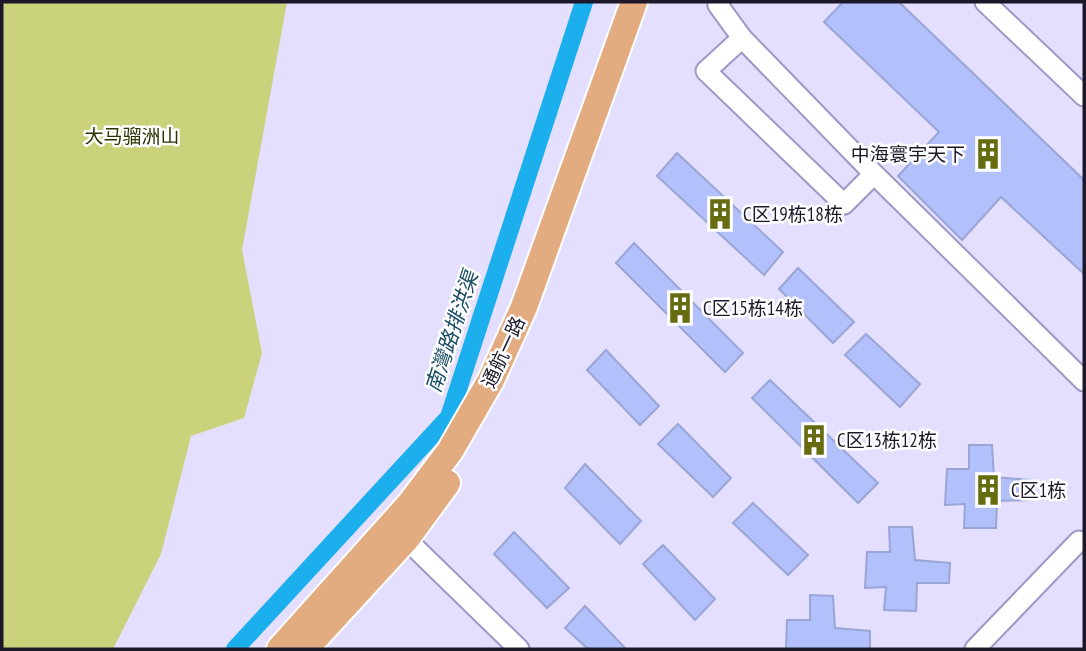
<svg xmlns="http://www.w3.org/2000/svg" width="1086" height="651" font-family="'PT Sans Narrow','Noto Sans SC',sans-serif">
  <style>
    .green { fill: #cad37c }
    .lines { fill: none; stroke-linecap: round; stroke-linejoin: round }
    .canal { stroke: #1bafed; stroke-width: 18 }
    .building { fill: #b2c1fc; stroke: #9aa5d5; stroke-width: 2 }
    .minor-casing { stroke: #a097c7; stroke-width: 23 }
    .major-casing { stroke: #fff; stroke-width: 30 }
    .minor { stroke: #fff; stroke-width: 19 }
    .major { stroke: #e2ab80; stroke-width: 26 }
    .labels { text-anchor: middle; stroke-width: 5; stroke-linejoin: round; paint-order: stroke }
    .park-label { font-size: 19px; fill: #2e3100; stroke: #fff }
    .poi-label { font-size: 19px; fill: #1c182a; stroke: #fff; text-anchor: start }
    .street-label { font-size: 19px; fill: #1c182a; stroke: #fff }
    .water-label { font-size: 21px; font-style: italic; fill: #184d66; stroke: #fff }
  </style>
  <rect width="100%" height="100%" fill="#e4dffe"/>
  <path class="green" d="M2,2h285l-45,248 20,103 -18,65 -53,18 -30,118 -48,95h-111z"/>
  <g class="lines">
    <path class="canal" d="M235,649l214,-232 135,-415"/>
  </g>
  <path class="building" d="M843,2h56l185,178v94l-83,-77 -39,43 -64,-64 41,-44 -115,-110z
    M677,153l106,99 -19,23 -107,-99z
    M634,243l109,110 -18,19 -109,-109z
    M798,268l56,54 -21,21 -54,-54z
    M866,334l54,50 -20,23 -55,-52z
    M606,350l53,56 -19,19 -53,-55z
    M770,380l108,103 -20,20 -106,-105z
    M678,424l53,54 -18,19 -55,-53z
    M969,445h23l2,32 36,3 -1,20 -32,1 -1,27h-32l1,-24 -20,1 2,-36h22z
    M585,464l56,57 -21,23 -55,-56z
    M753,503l55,52 -20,20 -55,-52z
    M889,527h23l3,33 35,3 -1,20h-32l-1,28 -32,-1 2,-23 -21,1 2,-36h23z
    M514,532l55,56 -22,20 -53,-54z
    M663,545l52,54 -20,21 -52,-56z
    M810,595l23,1 2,32 35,3v18h-84l1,-29h23z
    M585,606l41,43h-38l-23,-21z"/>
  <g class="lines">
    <defs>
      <path id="minor" d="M720,2l-2,3 24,33 132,136 210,207
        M985,2l99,94
        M742,38l-36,33 138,133 30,-30
        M406,539l113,110
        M975,649l104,-108"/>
      <path id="major" d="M280,649l130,-145 40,-53 41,-71 33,-73 110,-305
        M305,649l101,-110 41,-56"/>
    </defs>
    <use href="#minor" class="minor-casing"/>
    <use href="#major" class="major-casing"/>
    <use href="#minor" class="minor"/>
    <use href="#major" class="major"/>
  </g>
  <defs>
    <symbol id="building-bare" viewBox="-9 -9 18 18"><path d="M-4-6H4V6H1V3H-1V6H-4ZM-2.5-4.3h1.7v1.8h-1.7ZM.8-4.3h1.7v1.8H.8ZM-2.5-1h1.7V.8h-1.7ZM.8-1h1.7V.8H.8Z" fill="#656b0e" stroke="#fff" stroke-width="2.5" paint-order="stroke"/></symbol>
  </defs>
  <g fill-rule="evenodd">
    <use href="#building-bare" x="966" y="132" width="44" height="44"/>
    <use href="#building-bare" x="698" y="192" width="44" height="44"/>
    <use href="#building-bare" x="658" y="286" width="44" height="44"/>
    <use href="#building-bare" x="792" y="418" width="44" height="44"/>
    <use href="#building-bare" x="966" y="468" width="44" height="44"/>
  </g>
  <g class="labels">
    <g class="park-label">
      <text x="132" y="143">大马骝洲山</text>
    </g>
    <g class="poi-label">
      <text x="965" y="161" text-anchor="end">中海寰宇天下</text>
      <text x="743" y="221">C区19栋18栋</text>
      <text x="703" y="315">C区15栋14栋</text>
      <text x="837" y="447">C区13栋12栋</text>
      <text x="1011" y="497">C区1栋</text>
    </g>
    <g class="street-label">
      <text transform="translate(503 352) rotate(-65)" y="7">通航一路</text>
    </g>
    <g class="water-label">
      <text transform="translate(452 332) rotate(-72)" y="7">南灣路排洪渠</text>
    </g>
  </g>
  <rect width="1086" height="651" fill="none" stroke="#1c182a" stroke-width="7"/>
</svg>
